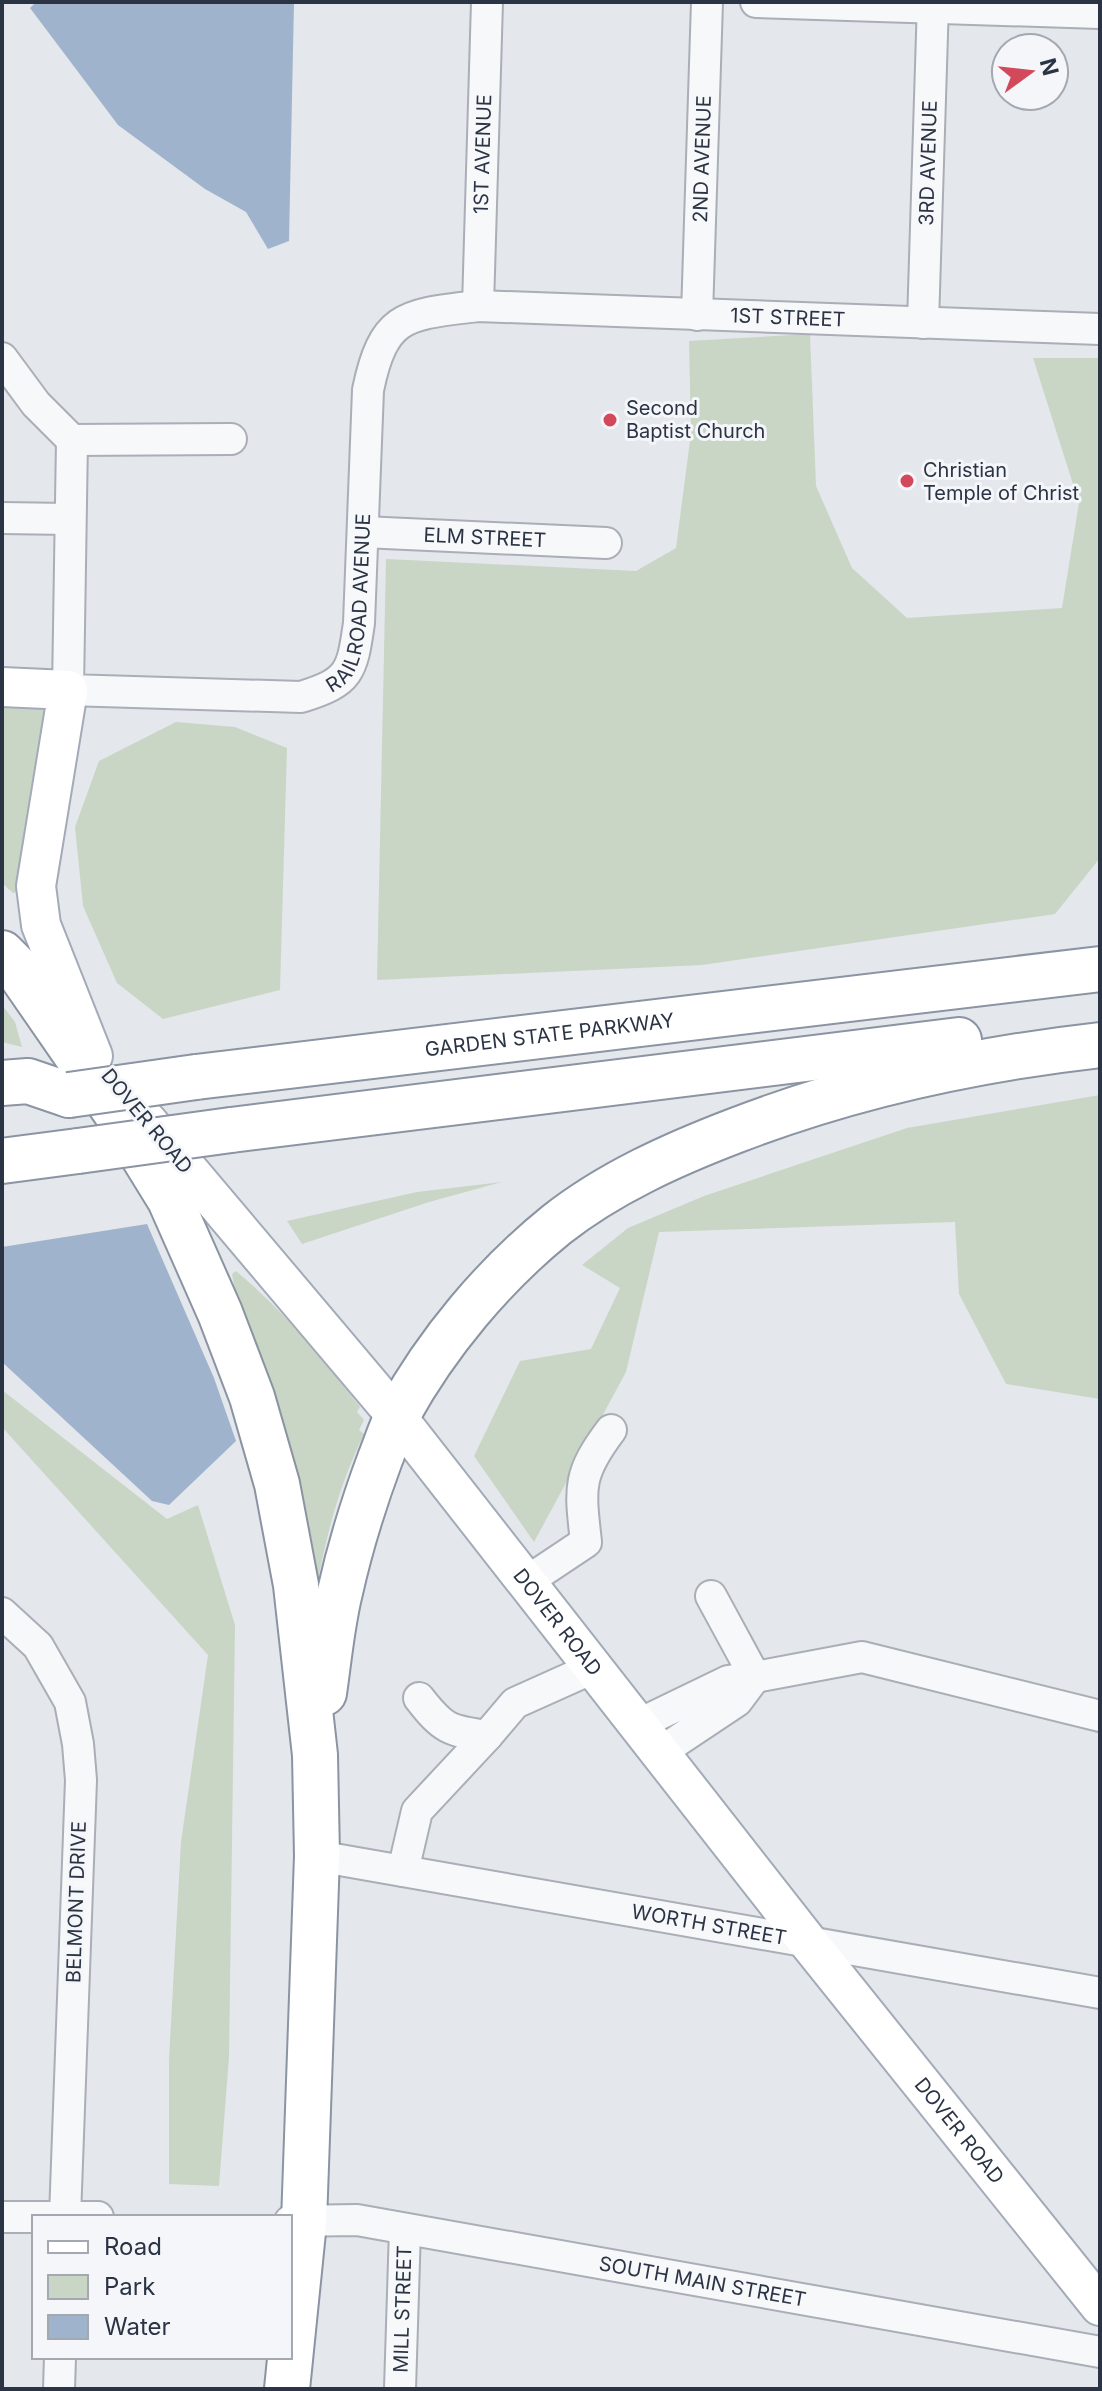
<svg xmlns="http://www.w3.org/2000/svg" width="1102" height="2391" font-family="Inter,sans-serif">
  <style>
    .green { fill: #c9d6c5 }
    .water { fill: #9fb4cc }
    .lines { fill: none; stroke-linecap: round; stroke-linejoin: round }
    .minor-casing { stroke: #a9aeb7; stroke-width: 34 }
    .major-casing { stroke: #a3abb8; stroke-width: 42 }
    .highway-casing { stroke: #8b94a3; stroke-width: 48 }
    .minor { stroke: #f7f8fa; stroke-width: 30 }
    .major { stroke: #fff; stroke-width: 38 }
    .highway { stroke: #fff; stroke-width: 44 }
    .highway-bridge-casing { stroke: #8b94a3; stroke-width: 48; stroke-linecap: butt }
    .highway-bridge { stroke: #fff; stroke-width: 44 }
    .poi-dot { fill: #d1495b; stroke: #f4f6f9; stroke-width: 3 }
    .labels { text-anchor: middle; stroke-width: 6; stroke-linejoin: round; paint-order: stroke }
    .street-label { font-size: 20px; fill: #2b3445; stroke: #f4f6f9 }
    .poi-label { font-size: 20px; fill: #2b3445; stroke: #f4f6f9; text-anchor: start }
  </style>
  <rect width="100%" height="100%" fill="#e4e7ec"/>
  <path class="green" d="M810,334l6,152 36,82 55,50 155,-10 17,-105 -46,-145h67v500l-45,56 -353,51 -325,15 9,-421 250,12 40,-23 15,-115 -2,-92z
    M2,698l44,1 5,17 -27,174 -11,3 -11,-10z
    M176,722l59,5 52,21 -7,242 -117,29 -46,-36 -34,-77 -8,-79 24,-66z
    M2,1005l13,17 7,25 -20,-5z
    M1100,1095v304l-94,-15 -47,-90 -4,-72 -296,10 -33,140 -92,170 -60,-86 46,-95 71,-12 29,-61 -38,-23 46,-37 76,-32 203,-68z
    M502,1182l-73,20 -127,42 -15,-23 130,-29z
    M236,1271c47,39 87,88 124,136l-3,5 7,8 -5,10 5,4c-24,49 -39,104 -48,158l-78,-286 -6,-32z
    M2,1390l165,129 31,-14 37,120 -6,432 -10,129 -50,-2v-125l12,-217 27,-187 -206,-228z"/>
  <path class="water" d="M36,2h258l-5,239 -21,8 -22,-37 -41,-23 -87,-64 -88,-117z
    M147,1224l67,154 22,63 -67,64 -17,-4 -150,-139v-115z"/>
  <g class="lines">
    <defs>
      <g id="minor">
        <path d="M756,2l344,11"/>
        <path id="s1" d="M478,306l9,-304"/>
        <path id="s2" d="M697,315l10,-313"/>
        <path id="s3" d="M923,323l10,-321"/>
        <path d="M2,358l34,46 36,36 159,-1"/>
        <path id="s4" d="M72,440l-4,250 233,7c49,-15 51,-25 58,-74l9,-233c16,-77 38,-75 110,-84l622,23"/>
        <path d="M2,518l67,1"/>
        <path id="s5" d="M363,532l243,11"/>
        <path d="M526,1582l60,-40c-6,-54 -9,-67 25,-112"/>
        <path d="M711,1596l44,81 107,-20 238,59"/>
        <path d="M2,1613l36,33 32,56 8,42 3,36 -16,437"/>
        <path d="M419,1698c24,31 30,33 68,38"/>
        <path d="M637,1725l91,-44 27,-4 -18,24 -78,52"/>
        <path id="s6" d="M317,1856l783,137"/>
        <path d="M403,1871l14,-60 70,-75 28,-33 78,-35"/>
        <path d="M2,2217h96"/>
        <path id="s7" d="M290,2221l67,-1 743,132"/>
        <path d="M59,2389l1,-32"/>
        <path id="s8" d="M400,2389l5,-160"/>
      </g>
      <g id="major">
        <path d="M2,687l66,3 -32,196 5,39 52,131"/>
        <path id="s9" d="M147,1121l250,296 411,525 292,364"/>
      </g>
      <g id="highway">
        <path d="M2,953l12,12 103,149 53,86 50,113 32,84 25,87 19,101 19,170 2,101 -13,366 -17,167"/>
        <path id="s10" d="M196,1077l904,-108"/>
        <path d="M2,1083l26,-2 41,14"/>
        <path d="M231,1130l728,-90"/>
        <path d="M2,1161l76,-10"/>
        <path d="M324,1693c5,-34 8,-69 16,-101 10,-45 24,-90 40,-133 6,-15 11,-31 18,-45 39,-71 95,-138 158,-189 53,-42 118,-71 181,-95 117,-45 238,-71 363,-85"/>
      </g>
    </defs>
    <use href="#minor" class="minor-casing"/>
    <use href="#major" class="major-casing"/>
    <use href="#highway" class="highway-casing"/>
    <use href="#minor" class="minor"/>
    <use href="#major" class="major"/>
    <use href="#highway" class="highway"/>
    <defs>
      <path id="highway-bridge" d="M69,1095l127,-18
        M78,1151l153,-21"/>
    </defs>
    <use href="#highway-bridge" class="highway-bridge-casing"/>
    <use href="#highway-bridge" class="highway-bridge"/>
  </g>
  <g class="poi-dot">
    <circle cx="610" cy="420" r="8"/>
    <circle cx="907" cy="481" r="8"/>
  </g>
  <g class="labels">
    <g class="street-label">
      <text dy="7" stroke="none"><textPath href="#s1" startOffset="152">1ST AVENUE</textPath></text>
      <text dy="7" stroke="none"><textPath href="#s2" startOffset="156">2ND AVENUE</textPath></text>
      <text dy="7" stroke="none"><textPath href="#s3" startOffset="160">3RD AVENUE</textPath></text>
      <text dy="7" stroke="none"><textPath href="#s4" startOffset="1286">1ST STREET</textPath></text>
      <text dy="7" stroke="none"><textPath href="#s5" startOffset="122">ELM STREET</textPath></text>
      <text dy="7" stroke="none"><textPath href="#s4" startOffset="604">RAILROAD AVENUE</textPath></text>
      <text dy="7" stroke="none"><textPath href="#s10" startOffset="356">GARDEN STATE PARKWAY</textPath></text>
      <text transform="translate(147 1121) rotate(50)" y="7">DOVER ROAD</text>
      <text dy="7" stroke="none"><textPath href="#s9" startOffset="648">DOVER ROAD</textPath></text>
      <text transform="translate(76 1902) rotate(-88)" y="7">BELMONT DRIVE</text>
      <text dy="7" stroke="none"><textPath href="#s6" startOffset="398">WORTH STREET</textPath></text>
      <text dy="7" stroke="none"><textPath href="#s9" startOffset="1296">DOVER ROAD</textPath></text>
      <text dy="7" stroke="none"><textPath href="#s7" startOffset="418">SOUTH MAIN STREET</textPath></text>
      <text dy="7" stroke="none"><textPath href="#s8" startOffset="80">MILL STREET</textPath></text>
    </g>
    <g class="poi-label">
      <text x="626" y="415">Second<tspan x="626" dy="23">Baptist Church</tspan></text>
      <text x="923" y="477">Christian<tspan x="923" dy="23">Temple of Christ</tspan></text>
    </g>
  </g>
  <rect width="1102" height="2391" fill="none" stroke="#2b3445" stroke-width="8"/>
  <rect x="32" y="2215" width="260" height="144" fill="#f4f6f9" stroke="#a4a8b1" stroke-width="2"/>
  <rect x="48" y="2241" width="40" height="12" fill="#ffffff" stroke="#a4a8b1" stroke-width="2"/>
  <text x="104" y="2255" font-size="24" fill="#2b3445">Road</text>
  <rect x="48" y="2275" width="40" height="24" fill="#c9d6c5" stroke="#a4a8b1" stroke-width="2"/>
  <text x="104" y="2295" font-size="24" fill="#2b3445">Park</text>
  <rect x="48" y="2315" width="40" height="24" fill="#9fb4cc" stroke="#a4a8b1" stroke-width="2"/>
  <text x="104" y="2335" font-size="24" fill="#2b3445">Water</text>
  <g transform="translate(1030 72) rotate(75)"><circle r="38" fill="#f4f6f9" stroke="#a4a8b1" stroke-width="2"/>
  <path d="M0-6L14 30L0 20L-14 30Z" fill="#d1495b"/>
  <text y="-12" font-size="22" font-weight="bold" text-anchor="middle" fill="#2b3445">N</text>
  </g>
</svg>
